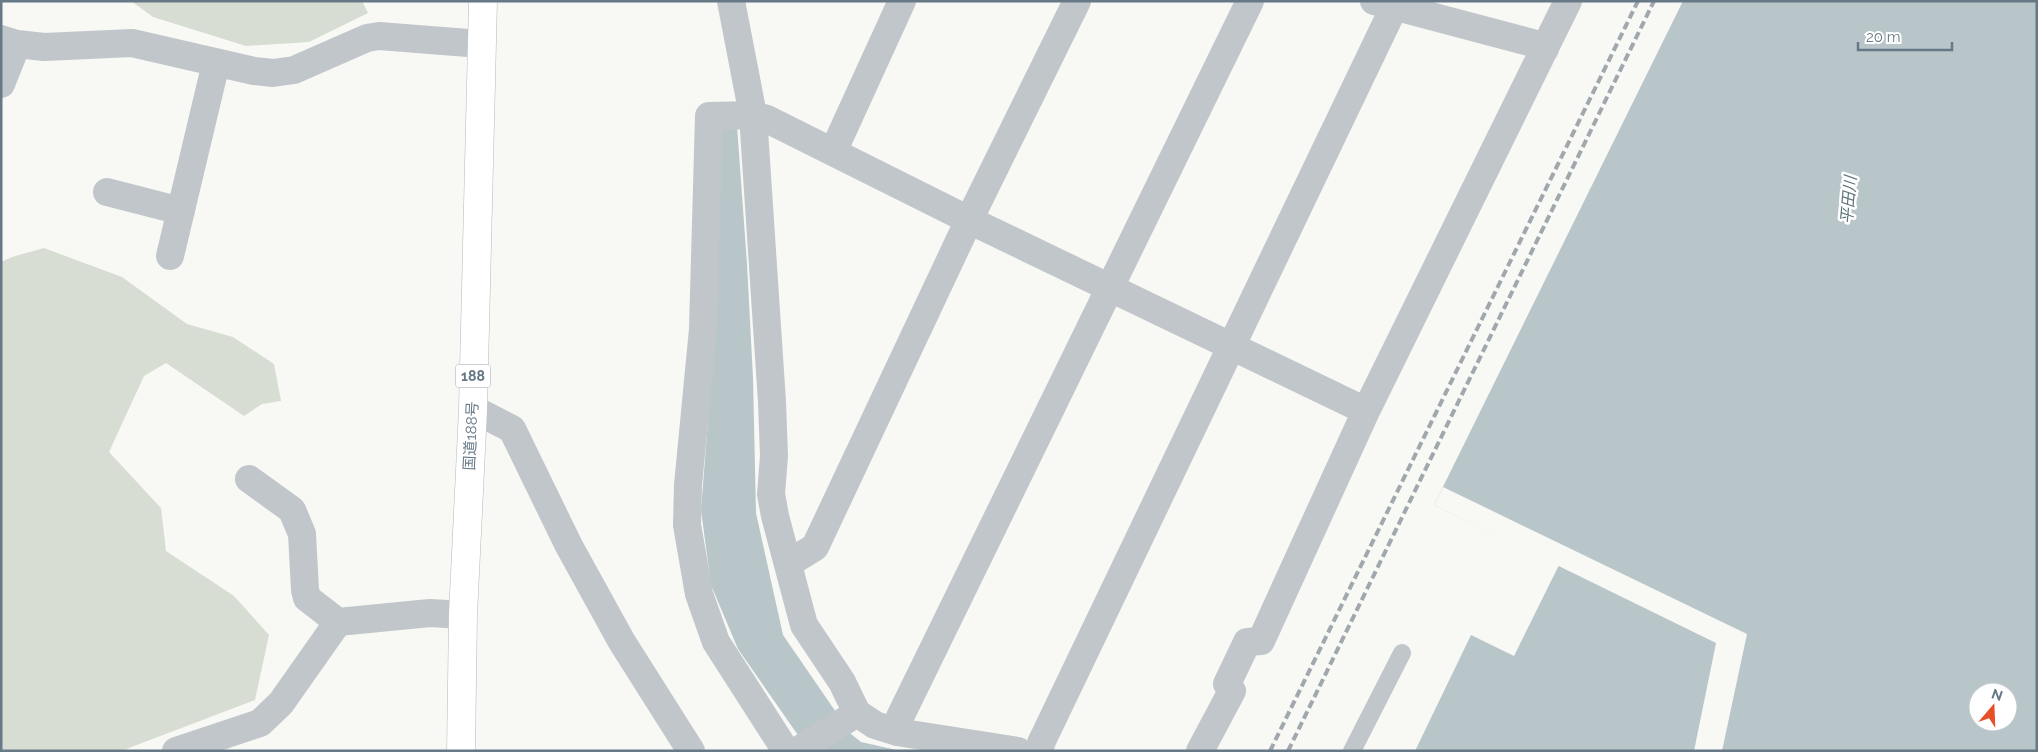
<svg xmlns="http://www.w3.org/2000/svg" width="2038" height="752" font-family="Raleway,'Noto Sans JP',sans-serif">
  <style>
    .green { fill: #d8ddd4 }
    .water { fill: #b8c5c9; fill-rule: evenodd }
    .pier { fill: #f8f8f5 }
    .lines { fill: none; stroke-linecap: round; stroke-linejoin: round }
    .highway-casing { stroke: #b5b9bc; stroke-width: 29 }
    .lane { stroke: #c1c6ca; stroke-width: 18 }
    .street { stroke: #c1c6ca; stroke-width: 28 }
    .highway { stroke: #fff; stroke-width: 28 }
    .rail { stroke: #a0a8ae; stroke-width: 4; stroke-dasharray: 8 4; stroke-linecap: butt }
    .labels { text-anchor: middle; stroke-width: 5; stroke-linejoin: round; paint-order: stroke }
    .shield { fill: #fff; stroke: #95a1ab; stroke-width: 1 }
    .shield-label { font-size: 14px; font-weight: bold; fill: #677987 }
    .street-label { font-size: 15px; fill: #677987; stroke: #fff }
    .water-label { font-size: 16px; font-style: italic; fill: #5e747c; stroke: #fff }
  </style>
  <rect width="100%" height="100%" fill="#f8f8f5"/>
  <path class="green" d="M131,1h231l6,12 -59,29 -63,4 -93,-29z
    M44,248l78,29 65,47 46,13 41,27 7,37 -19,3 -18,12 -78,-53 -22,13 -35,76 52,56 5,43 68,45 35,39 -14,65 -134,51h-120v-489l11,-5z"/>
  <path class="water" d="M1683,1h354v750h-622l56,-116 43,21 45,-91 -125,-60zM1978,692h30v30h-30z
    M719,125l18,1 10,138 6,114 3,135 27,122 68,99 10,8 40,9h-92l-71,-102 -27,-64 -10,-75 15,-192z"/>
  <path class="pier" d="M1443,487l304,147 -25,117h-28l22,-108 -282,-138z"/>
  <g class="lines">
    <defs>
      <path id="highway" d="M461,751l2,-136 10,-206 10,-408"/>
    </defs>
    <use href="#highway" class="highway-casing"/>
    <path class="lane" d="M1352,751l50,-98"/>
    <path class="street" d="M731,1l22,114 19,287 2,54 -3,38 4,22 29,109 38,57 15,31 -60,38
      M1374,1l162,43 9,5
      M1,39l16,5 27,3 88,-4 122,28 19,2 21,-3 73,-32 12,-2 102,8
      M1,84l16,-40
      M833,152l69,-151
      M107,192l74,19
      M170,256l46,-193
      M473,409l39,20 57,117 53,96 69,109
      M249,479l43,31 10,24 3,56 2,8 31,24
      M789,563l26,-16 154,-327 108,-219
      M857,713l18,12 22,7 121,19
      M897,732l3,-15 350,-716
      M176,751l84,-28 21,-20 57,-81 92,-9 33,2
      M786,751l-70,-109 -17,-48 -12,-69 1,-40 15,-156 6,-213 44,-1 14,4 202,101 397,191
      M1040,751l1,-8 356,-742
      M1200,751l32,-60 -5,-7 20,-42 14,-1 105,-230 202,-410"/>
    <use href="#highway" class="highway"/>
    <path class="rail" d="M1270,751l368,-750
      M1288,751l366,-750"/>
  </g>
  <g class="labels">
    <rect class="shield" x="455.5" y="364.5" width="35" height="23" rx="4"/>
    <g class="shield-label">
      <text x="473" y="381">188</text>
    </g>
    <g class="street-label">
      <text transform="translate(471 436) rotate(-87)" y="5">国道188号</text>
    </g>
    <g class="water-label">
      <text transform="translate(1848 200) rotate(-85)" y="6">平田川</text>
    </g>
  </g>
  <rect width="2038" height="752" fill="none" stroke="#677987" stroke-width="5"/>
  <g transform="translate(1993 707) rotate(19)"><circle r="24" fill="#ffffff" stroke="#c2c9cf"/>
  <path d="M0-4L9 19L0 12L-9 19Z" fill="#e64f28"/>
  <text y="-8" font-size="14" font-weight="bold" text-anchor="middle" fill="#677987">N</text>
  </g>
  <path d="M1858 42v8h94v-8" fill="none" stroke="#677987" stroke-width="2.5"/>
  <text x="1866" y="42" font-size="15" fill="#677987" stroke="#ffffff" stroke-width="4" paint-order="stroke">20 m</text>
</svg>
